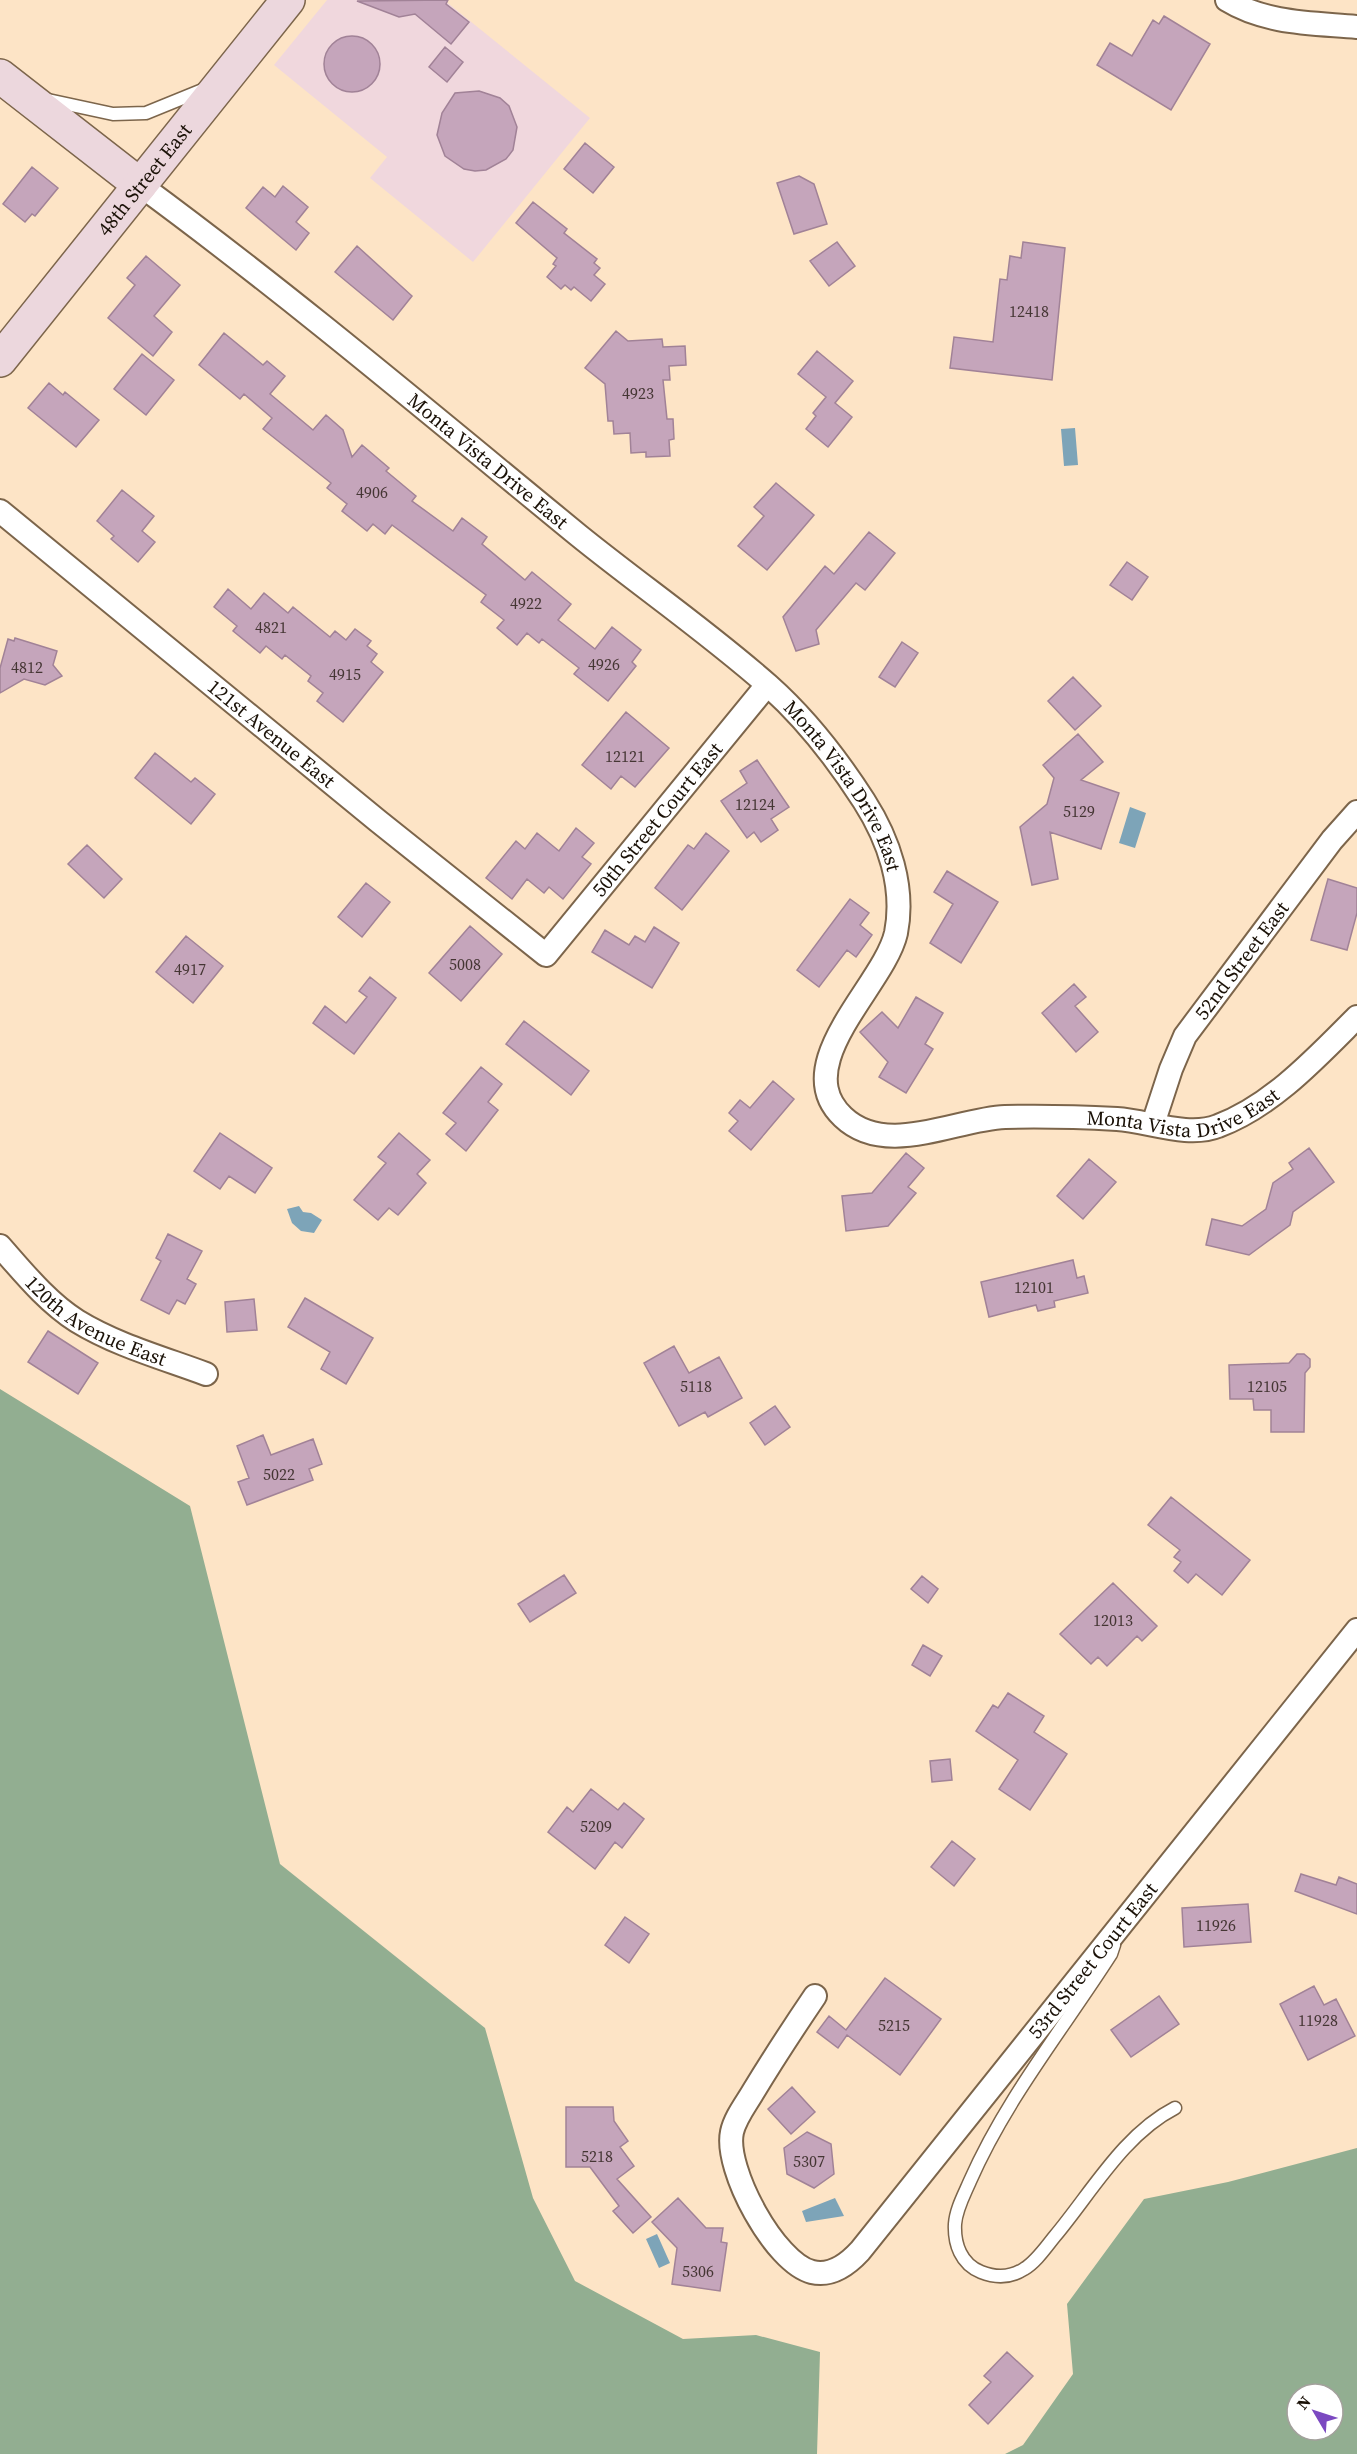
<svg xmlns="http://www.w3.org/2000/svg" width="1357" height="2454" font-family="'Source Serif 4',serif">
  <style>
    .industrial { fill: #f0d7dd }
    .forest { fill: #92ae91; fill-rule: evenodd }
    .water { fill: #7da4b8 }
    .building { fill: #c5a5bb; stroke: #a18297; stroke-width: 1.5 }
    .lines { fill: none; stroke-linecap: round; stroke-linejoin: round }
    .lane-casing { stroke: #7c654b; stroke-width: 15 }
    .street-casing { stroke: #7c654b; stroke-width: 26 }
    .secondary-casing { stroke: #7c654b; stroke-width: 36 }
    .lane { stroke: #fff; stroke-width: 12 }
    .street { stroke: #fff; stroke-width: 22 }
    .secondary { stroke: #ecd7dd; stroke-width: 33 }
    .labels { text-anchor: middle; stroke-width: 4.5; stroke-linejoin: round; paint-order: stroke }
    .number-label { font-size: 16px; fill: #453634 }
    .street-label { font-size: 20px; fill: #1a1107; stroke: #fff }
  </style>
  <rect width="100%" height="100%" fill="#fde4c6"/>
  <path class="industrial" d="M327,0h117l146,118 -117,144 -103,-84 17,-21 -113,-92z"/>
  <path class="forest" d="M0,1389l190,117 90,358 205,164 48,170 42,83 108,58 73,-4 64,17 -3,102h-817z
    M1357,2148v306h-352l18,-9 50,-71 -6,-70 77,-105 84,-17zM1297,2394h36v36h-36z"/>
  <path class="water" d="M1075,428l3,37 -14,1 -3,-37z
    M1130,807l16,6 -11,35 -16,-5z
    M299,1206l4,6 8,1 11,7 -8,13 -13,-2 -9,-8 -5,-14z
    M835,2198l9,18 -38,6 -4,-11z
    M657,2234l13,29 -11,5 -13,-29z"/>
  <path class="building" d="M448,0l-2,4 23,18 -18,22 -36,-30 -16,3 -42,-16z
    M1164,16l46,28 -39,66 -74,-45 13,-22 22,13 21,-36 6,4z
    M324 64a28 28 0 1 1 56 0a28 28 0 1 1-56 0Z
    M445,47l18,15 -16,20 -18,-15z
    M479,91l21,7 9,8 8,21 -4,23 -7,9 -20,11 -11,1 -11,-2 -19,-13 -8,-21 5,-22 13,-20z
    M585,143l29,24 -21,26 -29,-24z
    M32,167l26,21 -23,28 -3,-2 -7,8 -22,-18z
    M799,176l15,8 13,40 -33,10 -17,-51z
    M283,186l25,21 -12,15 13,11 -13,17 -50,-42 17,-21 12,10z
    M533,202l34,27 -3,4 33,26 -3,4 6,5 -6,7 11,9 -14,17 -17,-14 -3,3 -6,-5 -4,4 -14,-12 9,-11 -3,-2 4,-6 -41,-35z
    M837,242l18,24 -26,20 -19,-25z
    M1023,242l42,6 -13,132 -102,-12 4,-31 39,5 7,-63 7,1 3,-24 11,2z
    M357,246l55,50 -19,24 -58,-48z
    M146,256l34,29 -26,31 18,16 -19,24 -45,-38 27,-33 -8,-7z
    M616,331l12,10 34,-2 1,8 22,-1 1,19 -17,1 1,14h-7l4,39h6l1,20 -5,1 1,16 -24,1v-5l-15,1 -1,-20 -16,1 -1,-13h-5l-3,-37 -20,-16z
    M224,333l39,32 4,-4 18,15 -15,18 43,36 13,-15 17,15 9,27 10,-12 27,23 -3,3 30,25 -4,5 41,30 9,-13 25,19 -5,7 43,36 7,-8 39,32 -13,16 37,29 17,-22 29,23 -9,12 4,4 -28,35 -34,-27 5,-6 -37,-29 -3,4 -12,-10 -10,12 -20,-17 7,-8 -23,-18 5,-7 -94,-70 -7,9 -12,-10 -6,7 -25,-20 5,-7 -20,-16 4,-5 -68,-54 9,-11 -28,-24 -4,5 -41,-34z
    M817,351l36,30 -18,22 17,14 -24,30 -22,-18 10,-13 -3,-3 13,-16 -28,-23z
    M142,354l32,26 -28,35 -32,-26z
    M49,383l14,12 2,-3 34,28 -23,27 -48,-39z
    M776,483l38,32 -47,55 -29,-24 26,-30 -10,-9z
    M122,490l32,26 -12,15 13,11 -17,20 -27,-23 3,-3 -17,-15z
    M869,532l26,21 -30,37 -9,-7 -40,47 3,14 -23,7 -13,-34 42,-51 9,8z
    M1127,562l21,15 -16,23 -22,-15z
    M228,589l23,20 13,-16 24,20 5,-6 37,30 5,-6 11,9 9,-11 16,12 -4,5 10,8 -6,8 12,10 -40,50 -26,-21 6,-8 -15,-12 3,-5 -26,-21 -3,4 -16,-13 -6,7 -27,-22 4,-5 -23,-19z
    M15,638l42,13 -4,14 9,11 -17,9 -21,-6 -24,14v-25l8,-29 6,2z
    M902,642l16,11 -23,34 -16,-10z
    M1073,677l28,29 -26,24 -27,-29z
    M626,712l43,36 -34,39 -14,-11 -10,13 -29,-24z
    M1078,734l25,28 -22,18 38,13 -18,56 -51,-17 8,47 -26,6 -12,-58 27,-23 7,-26 -11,-13z
    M155,753l36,29 4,-4 20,16 -24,30 -56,-46z
    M757,760l32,47 -18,12 7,11 -17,12 -7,-10 -7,6 -26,-37 26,-18 -7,-12z
    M576,828l18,15 -12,14 9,7 -28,35 -14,-12 -5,6 -17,-14 -15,20 -26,-21 30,-37 9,8 12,-16 22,18z
    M706,833l23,18 -47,59 -27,-22 33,-43 6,4z
    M87,845l35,34 -18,19 -36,-34z
    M947,871l51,31 -37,61 -31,-20 23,-39 -19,-12z
    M1328,879l29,9v25l-10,37 -36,-10z
    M366,883l24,19 -28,35 -24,-20z
    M850,899l19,14 -9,12 12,10 -16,22 -9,-7 -28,37 -22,-17z
    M470,926l32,28 -41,47 -32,-28z
    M654,927l25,16 -27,45 -60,-36 13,-22 24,15 6,-9 10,6z
    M186,936l37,30 -30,37 -37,-31z
    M370,977l26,21 -42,56 -41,-31 12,-17 21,17 21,-26 -8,-6z
    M1074,984l12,13 -11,9 23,26 -22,20 -34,-39z
    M916,997l27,16 -18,31 8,5 -27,44 -27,-16 9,-15 -28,-30 22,-20 16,16z
    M524,1021l65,50 -18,24 -65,-51z
    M481,1067l21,17 -14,18 10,8 -32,41 -20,-17 10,-11 -13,-10z
    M773,1081l21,18 -43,51 -22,-19 9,-10 -9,-8 11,-13 10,8z
    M220,1133l52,35 -17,25 -26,-17 -9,13 -26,-18z
    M399,1133l31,27 -13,14 9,9 -28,32 -9,-7 -11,12 -24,-20 32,-37 -8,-6z
    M1309,1148l25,34 -41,30 -3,13 -41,30 -43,-10 6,-26 30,7 24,-17 7,-26 20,-14 -4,-6z
    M906,1153l18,15 -16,19 8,6 -28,33 -42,5 -4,-35 30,-3z
    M1089,1159l27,23 -33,37 -26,-23z
    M168,1234l34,17 -15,28 9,5 -11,20 -8,-4 -8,14 -28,-14 20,-39 -5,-3z
    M1073,1260l4,18 7,-2 4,17 -34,8 1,6 -17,4 -2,-6 -47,12 -8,-35z
    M305,1298l68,40 -27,46 -25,-15 9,-17 -42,-25z
    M254,1299l3,31 -30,2 -2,-30z
    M48,1331l50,32 -20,31 -50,-32z
    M674,1346l15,27 30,-16 23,41 -34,19 -3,-5 -26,14 -35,-63z
    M1297,1354h7l6,5v8l-5,6 -1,59h-33v-22h-17l-1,-11h-23l-1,-34 60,-2z
    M775,1406l15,21 -25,18 -15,-22z
    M263,1435l8,20 42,-16 9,25 -13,5 4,11 -66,25 -9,-23 11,-4 -12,-32z
    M1171,1497l79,63 -28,35 -26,-21 -8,9 -14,-12 7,-9 -7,-5 6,-7 -32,-25z
    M564,1575l12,18 -46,29 -12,-18z
    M922,1576l16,13 -10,14 -17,-14z
    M1113,1583l44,43 -15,15 -5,-5 -30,30 -9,-9 -7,7 -31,-30z
    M923,1645l19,11 -12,20 -18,-11z
    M1008,1693l36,23 -10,16 33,22 -37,56 -31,-21 19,-29 -42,-29 17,-26 5,3z
    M950,1759l2,21 -20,2 -2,-21z
    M591,1789l27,21 6,-7 20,16 -22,29 -7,-6 -20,27 -47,-37 19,-25 6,5z
    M952,1841l23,18 -21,27 -23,-19z
    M1301,1874l35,11 3,-8 18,7v30l-62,-23z
    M1248,1904l3,38 -67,5 -2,-39z
    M625,1917l24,17 -20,29 -24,-18z
    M885,1978l56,41 -41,56 -53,-40 -9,13 -21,-16 12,-16 17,14z
    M1314,1986l10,19 12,-6 19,37 -47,24 -28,-56z
    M1159,1996l20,28 -48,33 -20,-27z
    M792,2087l23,25 -24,22 -23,-25z
    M566,2107h47l1,14 14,20 -8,6 14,19 -17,13 34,38 -18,16 -20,-22 6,-5 -29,-39h-24z
    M807,2132l24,12 3,30 -20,14 -27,-14 -3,-26z
    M678,2198l28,30h17l-2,14 6,1 -7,48 -48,-7 5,-36 -25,-26z
    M1007,2352l26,24 -45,48 -19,-19 22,-23 -7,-6z"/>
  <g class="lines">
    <defs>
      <path id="lane" d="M48,100l65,14 33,-1 59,-24
        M1114,1945l-3,9c-48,75 -105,145 -141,227 -6,14 -14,28 -15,43 -1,20 6,40 26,48 15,6 29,6 43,-3 12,-7 22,-22 31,-33 36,-43 69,-102 120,-128"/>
      <g id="street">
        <path d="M1227,0c39,24 86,23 130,27"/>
        <path id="s1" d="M140,185c151,111 294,232 438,350 63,51 130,97 191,151 37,33 68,73 95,115 25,39 41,86 32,132 -12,53 -109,131 -53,184 43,41 112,2 162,0 37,-1 74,0 112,2 31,2 71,19 101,7 54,-20 99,-69 139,-109"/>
        <path id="s2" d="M0,511l378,310 168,134 221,-270"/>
        <path id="s3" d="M1153,1124l18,-55 14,-33 147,-196 25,-28"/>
        <path id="s4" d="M0,1246c23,26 47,56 77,75 39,24 86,37 129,53"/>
        <path id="s5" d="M815,1996c-21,31 -42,63 -62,96 -7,12 -18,26 -21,40 -8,37 43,131 80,140 20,5 36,-8 48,-21l497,-621"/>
      </g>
      <g id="secondary">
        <path d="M0,76l140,109"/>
        <path id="s6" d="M0,360l288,-360"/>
      </g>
    </defs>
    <use href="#lane" class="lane-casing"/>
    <use href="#street" class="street-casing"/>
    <use href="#secondary" class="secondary-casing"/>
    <use href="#lane" class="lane"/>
    <use href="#street" class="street"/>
    <use href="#secondary" class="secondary"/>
  </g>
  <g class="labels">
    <g class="number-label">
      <text x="1029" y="317">12418</text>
      <text x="638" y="399">4923</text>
      <text x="372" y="498">4906</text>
      <text x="526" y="609">4922</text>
      <text x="271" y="633">4821</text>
      <text x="604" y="670">4926</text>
      <text x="27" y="673">4812</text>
      <text x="345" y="680">4915</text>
      <text x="625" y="762">12121</text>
      <text x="755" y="810">12124</text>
      <text x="1079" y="817">5129</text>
      <text x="465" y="970">5008</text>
      <text x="190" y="975">4917</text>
      <text x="1034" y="1293">12101</text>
      <text x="696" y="1392">5118</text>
      <text x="1267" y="1392">12105</text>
      <text x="279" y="1480">5022</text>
      <text x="1113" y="1626">12013</text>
      <text x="596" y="1832">5209</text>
      <text x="1216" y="1931">11926</text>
      <text x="1318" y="2026">11928</text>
      <text x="894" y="2031">5215</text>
      <text x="597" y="2162">5218</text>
      <text x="809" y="2167">5307</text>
      <text x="698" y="2277">5306</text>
    </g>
    <g class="street-label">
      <text dy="7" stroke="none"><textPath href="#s6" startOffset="231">48th Street East</textPath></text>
      <text dy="7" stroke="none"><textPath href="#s1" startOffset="444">Monta Vista Drive East</textPath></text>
      <text dy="7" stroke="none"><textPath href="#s2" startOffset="351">121st Avenue East</textPath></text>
      <text dy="7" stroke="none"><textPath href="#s1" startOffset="930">Monta Vista Drive East</textPath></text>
      <text dy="7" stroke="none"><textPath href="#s2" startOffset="879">50th Street Court East</textPath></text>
      <text dy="7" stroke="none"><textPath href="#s3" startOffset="188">52nd Street East</textPath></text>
      <text dy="7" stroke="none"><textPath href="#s1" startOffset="1650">Monta Vista Drive East</textPath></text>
      <text dy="7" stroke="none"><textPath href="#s4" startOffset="124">120th Avenue East</textPath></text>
      <text dy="7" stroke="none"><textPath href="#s5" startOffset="756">53rd Street Court East</textPath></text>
    </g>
  </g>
  <g transform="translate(1315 2412) rotate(309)"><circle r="28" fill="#ffffff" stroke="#a3a09c" stroke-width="1.5"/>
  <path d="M0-4.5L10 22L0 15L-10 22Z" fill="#7b49c1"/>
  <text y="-9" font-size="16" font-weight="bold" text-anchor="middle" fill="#1a1107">N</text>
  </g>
</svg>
